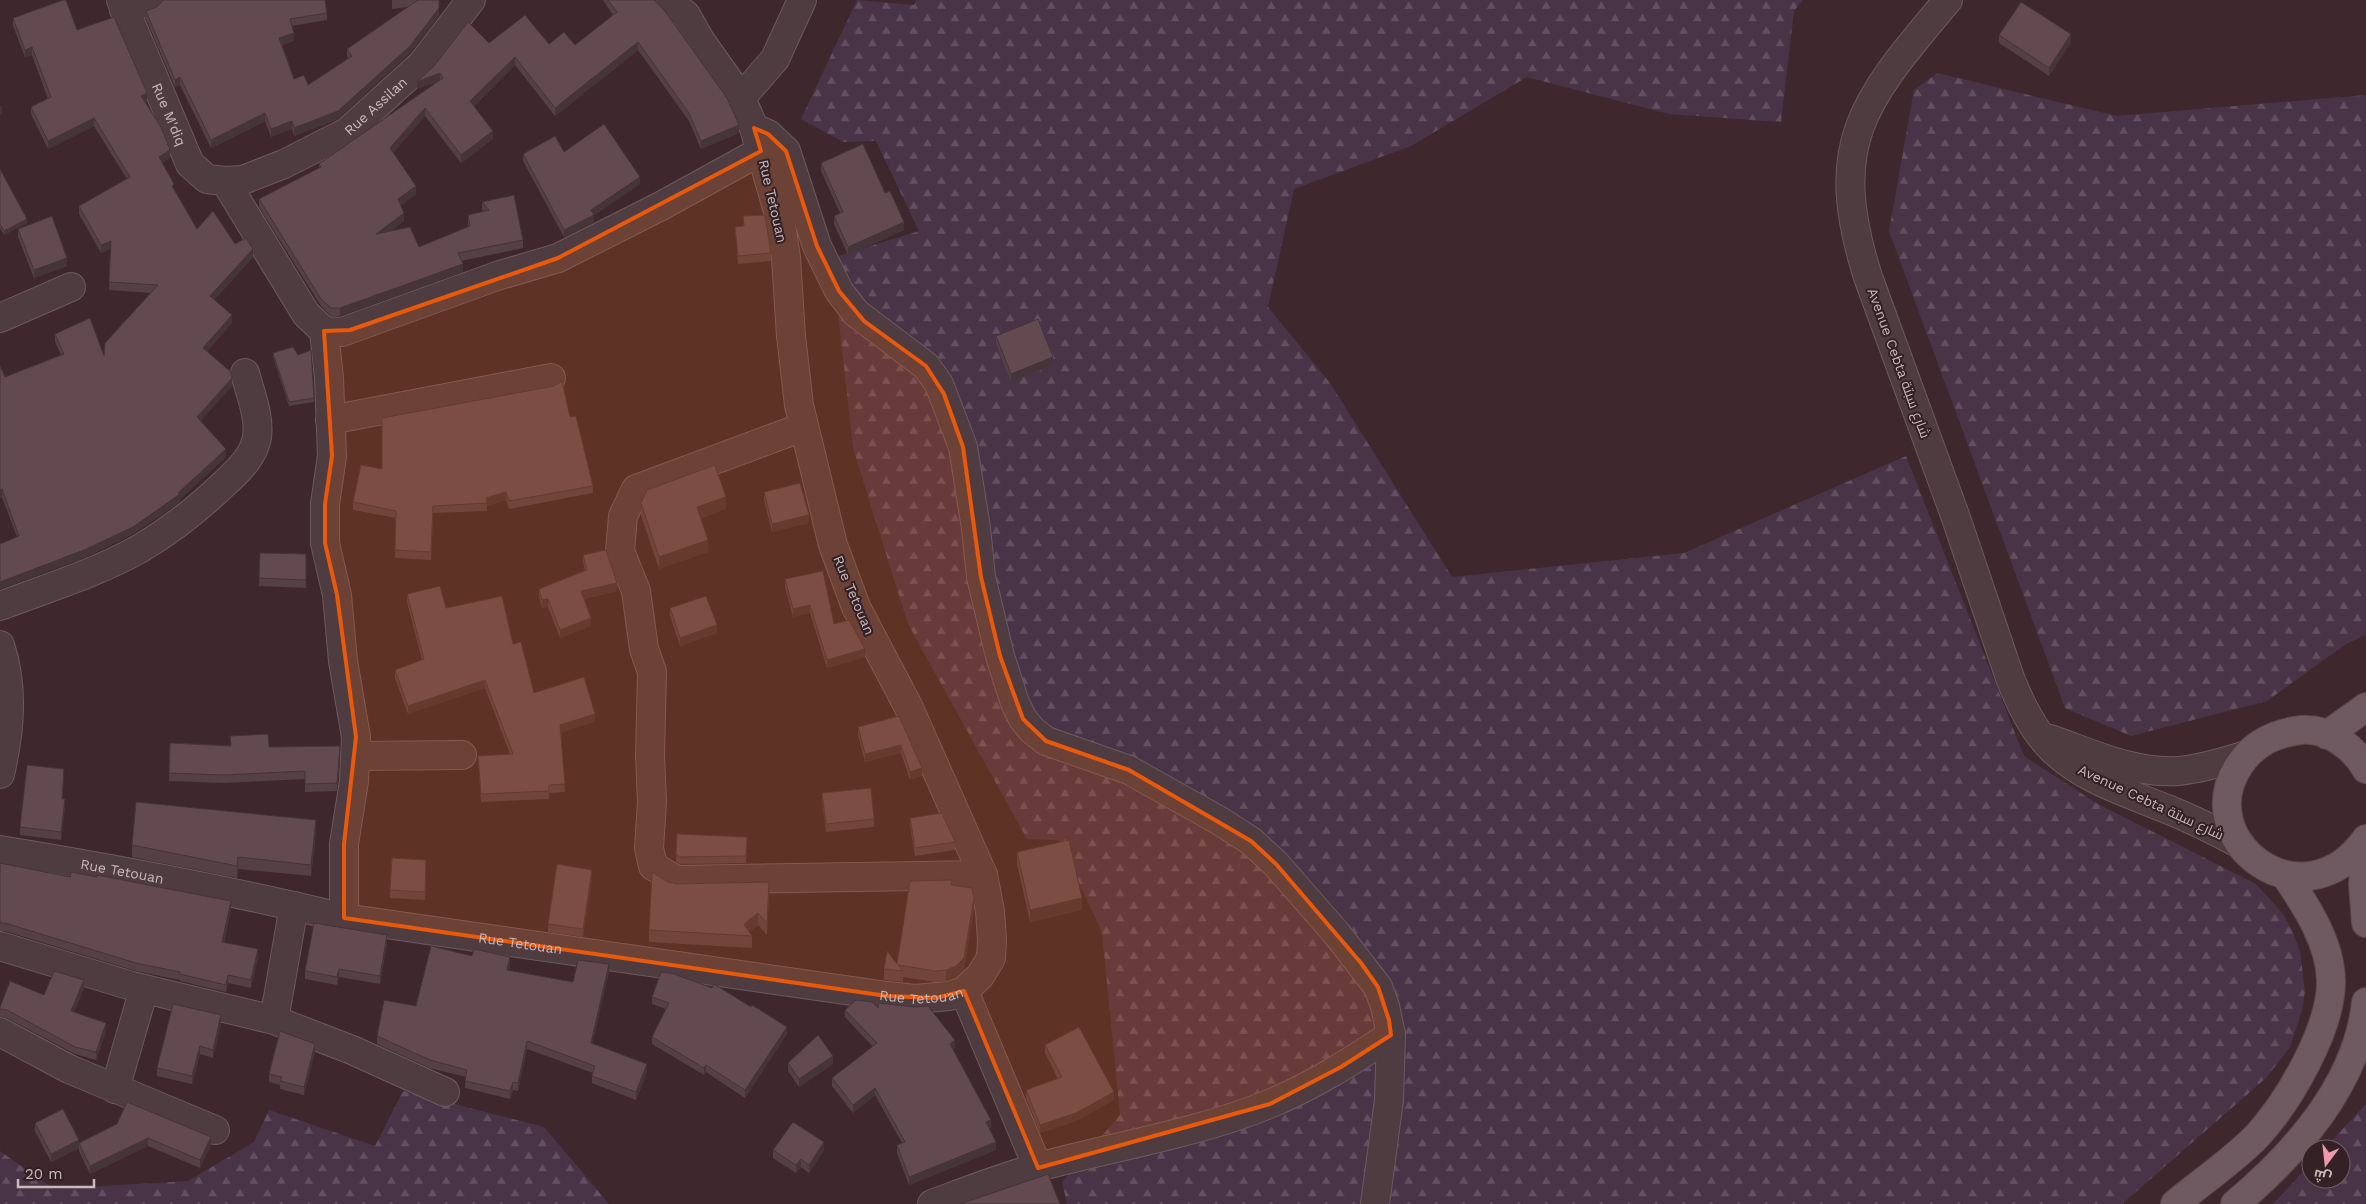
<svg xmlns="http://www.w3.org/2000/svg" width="2366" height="1204" font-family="'Work Sans',Cairo,sans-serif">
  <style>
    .forest { fill: url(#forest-firs) }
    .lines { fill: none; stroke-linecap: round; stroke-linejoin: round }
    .minor-casing { stroke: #6c5a5f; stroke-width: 30 }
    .major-casing { stroke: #58464a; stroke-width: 30 }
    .minor { stroke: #4f3c41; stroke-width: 28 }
    .major { stroke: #6e5a60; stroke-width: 28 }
    .wall { fill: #544045 }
    .shaded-wall { fill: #453438 }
    .building { fill: #624a50; stroke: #453438 }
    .marked { fill: #e8590c; fill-opacity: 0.2; stroke: #e8590c; stroke-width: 4; stroke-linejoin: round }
    .labels { text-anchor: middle; stroke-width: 4; stroke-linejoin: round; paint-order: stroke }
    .street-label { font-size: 14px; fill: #c9b9bc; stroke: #342126 }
  </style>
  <defs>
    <pattern id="forest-firs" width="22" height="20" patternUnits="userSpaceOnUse" patternTransform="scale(1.25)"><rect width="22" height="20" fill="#493447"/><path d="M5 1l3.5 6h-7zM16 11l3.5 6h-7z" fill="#624f60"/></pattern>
  </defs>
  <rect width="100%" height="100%" fill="#3e282e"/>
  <path class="forest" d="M857,0l57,5 2,-5h887l-9,11 -13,111 -112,-8 -142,-37 -116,69 -117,43 -26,118 62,76 122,194 232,-24 222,-97 118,300 74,48 158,80 27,30 10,18 7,20 5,39 -3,19 -12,37 -24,31 -144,126h-1055l-5,-22 58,-67 -18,-183 -43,-92 -32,-1 -119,-215 -55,-176 -21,-190 87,-27 -43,-90 -33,1 -42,-23z
    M1937,73l180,43 249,-21v540l-20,9 -79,57 -136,35 -66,-28 -176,-477 25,-141z
    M403,1091l141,36 65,77h-609v-53l54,38 134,-8 66,-39 15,-32 106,36z
    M2366,1104v100h-93l38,-41v16h30v-30h-17z"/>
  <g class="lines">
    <defs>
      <g id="minor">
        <path id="s1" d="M121,0l69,164 17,15 18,2 18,-1 41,-16 63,-32 75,-68 49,-64"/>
        <path d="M1948,0c-84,100 -123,142 -80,277l88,241 54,160c10,25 23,53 43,72 31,30 75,43 114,59 25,10 49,22 73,35"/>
        <path d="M124,10l27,-10"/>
        <path d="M741,98l34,-39 27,-59"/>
        <path d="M754,128l14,6 18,17 31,95 22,45 17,22 70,53 13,18 24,63 13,81 5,49 19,79 15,47 8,16 9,11 14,11 83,29 91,51 31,20 25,23 61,70 41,53 7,19 6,29 -2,65 -14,104"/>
        <path d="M225,181l81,133 18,17 18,1 155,-56 61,-18 103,-52 100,-55"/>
        <path d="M0,318l71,-31"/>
        <path d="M324,331l5,47 3,78 -7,48v39l12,52 6,66 13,76 -2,44 -10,63v74"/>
        <path d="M330,420l221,-42"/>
        <path d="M803,427l-167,62 -13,27 -3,35 16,40 8,58 8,23 -2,83 2,47 -3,46 4,18 23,14 307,-5"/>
        <path d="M0,606c47,-18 97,-33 141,-58 30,-18 59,-41 84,-65 14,-13 29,-27 32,-46 3,-21 -7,-44 -12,-64"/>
        <path d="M0,645c14,43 10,86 0,129"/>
        <path d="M2050,739c41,14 84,35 128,32 23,-2 46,-9 68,-16"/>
        <path d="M357,756l105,-1"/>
        <path id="s2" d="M0,850c116,19 230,40 344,68l543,78 28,3 34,-3 15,-5 16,-15 11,-18 1,-18 -2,-29 -7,-36 -75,-169 -52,-99 -23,-62 -34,-140 -8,-69 -5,-78 -6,-40 -26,-90 -13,-30 -41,-58 -14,-25 -19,-15"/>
        <path d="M0,946l132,40 142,34 78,30 93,42"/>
        <path d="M964,991l74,177"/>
        <path d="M274,1020l20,-114"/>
        <path d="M0,1032l69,37 146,61"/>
        <path d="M115,1089l29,-100"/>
        <path d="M932,1204c35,-13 71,-27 107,-37 76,-21 157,-33 230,-63 44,-18 83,-43 122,-69"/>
      </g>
      <path id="major" d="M2327,735l39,-28
        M2366,769c-12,-22 -38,-41 -65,-39 -25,3 -46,12 -61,34 -52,76 63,164 126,75
        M2366,847l-3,37 3,39
        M2175,1204c25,-21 60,-45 82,-68 32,-35 75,-108 74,-156 -1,-38 -25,-74 -45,-104
        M2235,1204c60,-50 123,-121 131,-202"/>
    </defs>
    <use href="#minor" class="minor-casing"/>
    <use href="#major" class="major-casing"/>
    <use href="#minor" class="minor"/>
    <use href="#major" class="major"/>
  </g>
  <path class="wall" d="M392,0h47v16l-29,37 -72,66 -44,17 -2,-7 -21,8 -6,-16 -54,27 -31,-63 -5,2 -29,-68v-8l181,2v7l-35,6 2,15 -12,4 12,34 14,6 41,-26 -2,-2v-8l61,-42 -16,2z
    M603,0h51l85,133 -38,16 -12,-28 -51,-71 -83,66 -40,-51 -41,41 19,33 -32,24 -36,-47 -32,37 23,41 -15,11 3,16 -13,10 28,16 49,-20v-12l15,-3 -1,-3v-7l41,38v8l-62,13 2,11 -123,44h-9l-10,-10 -62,-99v-8l60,-31v-4l118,-82 -20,7v-7l72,-39 86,2 38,-30z
    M13,18l64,12 70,71 -2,1 25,56 -8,5 12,27 23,39 38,15 18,13 -39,43 18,23 -25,28 25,35 -32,35 26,36 -46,42v3l-47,32 -49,24 -84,31v-45l17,-7 -15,-40 -2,1v-132l5,11 56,-22 -6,-13v-8l49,22 48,-63 -43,-3 2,-41 -10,4 -22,-39v-8l48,-27 -33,-53 -46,23 -17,-35v-7l17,-8 -16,-44 -7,2 -12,-31z
    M1999,35l72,7 -22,34 -50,-33z
    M564,152l76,32 -46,31v7l-30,15 -41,-76v-7z
    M821,163l64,30 19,37 -56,25 -14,-31v-8l6,-3 -19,-42z
    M0,169l27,54 -23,12 -4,-7z
    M743,216l28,37v8l-33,3 -3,-37 8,-1z
    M18,229l49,37 -33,12 -16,-41z
    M996,336l57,29 -42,17 -15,-38z
    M273,353l41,45v4l-25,4 -16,-49z
    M570,417l23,69v7l-84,16 -3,-9 -19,6v5l-54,2 -2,47 -36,-2 1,-40 -43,-8v-8z
    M764,492l45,31 -37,9 -8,-32z
    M641,503l85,6 -25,9 7,34 -49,17 -18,-54z
    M260,553l46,1v34l-47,-2z
    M583,555l34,36 -33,8 7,27 -31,12 -12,-31 -6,1 -3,-11v-8l46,-19 -2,-7z
    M785,579l80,78 -38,11 -17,-55 -17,4 -8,-30z
    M407,594l39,14 67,36 21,49 61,29 -34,10 4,60 -16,1v6l-68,3 -3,-46 32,-2 -25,-66 -77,26 -13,-36v-8l27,-10 -15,-58z
    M670,608l47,25 -37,13 -10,-30z
    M899,716l23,60 -12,4 -9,-27 -36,9 -7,-27v-8z
    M170,743l99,4 71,7 -3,37 -32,1v-13l-82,4 -54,-2z
    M64,777l-2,22 3,8 -4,33 -41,-5v-8z
    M822,793l52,26v8l-48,5 -4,-31z
    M910,818l45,24v8l-40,6 -5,-30z
    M316,832l-5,44 -73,-7 -1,9 -105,-21v-12z
    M677,834l70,3 -1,26 -66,1 -4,-2z
    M1017,852l65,58 -52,12 -13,-58z
    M0,863l231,45 -7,35 34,14 -7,31 -23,-5 -2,9 -46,-11v-1l-44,-9 -131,-40h-5z
    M426,868l-1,32 -35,-2v-8z
    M592,878l-9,59 -35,-5v-8z
    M668,882l8,2 93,10 -2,41 -9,-10 -9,7 3,4v12l-103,-6v-12z
    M952,885l22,24 -10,61 -8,7 -10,4 -11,1 -32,-5v5l-19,-2v-11l13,-5z
    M387,943l-7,41 -41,-7 -2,8 -32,-6v-8z
    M510,965l-1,5 64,12 36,-10 -17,72 55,28 -11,28 -44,-17v-7l1,-3 -66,-24 -9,42 -5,-1 -3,9 -45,-11 1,-11 -36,-9 -53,-24v-8l39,-30z
    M84,988l-10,24 32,19 -10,29 -21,-6 -68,-36 -7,-1v-10l44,-12z
    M652,997l135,37 -42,64 -39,-26 -2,3 -52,-31v-7l14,-28 -14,-5z
    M878,1008l77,40 -2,2 38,78 -2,1 7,21 -87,35 -12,-32v-8l5,-2 -27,-48 -22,18 -21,-27v-8l41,-31 -28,-30v-7z
    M221,1023l-8,35 -13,-4 -8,30 -35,-8v-8z
    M1045,1045l69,55 -38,21 -36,12 -14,-35v-8l32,-11 -13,-26z
    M315,1052l-11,43 -24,-6v-4l-11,-3v-8z
    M788,1063l45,1 -34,23 -11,-16z
    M35,1123l44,25 -28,14 -16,-31z
    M117,1124l94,21 -11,23 -52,-22 -58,28 -11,-23v-8z
    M773,1150h51l-15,23 -8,-6 -5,6 -23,-15z"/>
  <path class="shaded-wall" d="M439,8v8l-29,37 -72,66 -44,17v-8z
    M294,33v8l-15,5v-8z
    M2071,34v8l-22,34v-8z
    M638,42v8l-83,66v-8z
    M32,47v8l-7,2v-7z
    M515,57v8l-45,44v-8z
    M440,73v8l-23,8v-7z
    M180,77v8l-5,2v-7z
    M147,93v8l-6,2v-7z
    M0,106h2v8h-2z
    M425,108v8l-35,40v-8z
    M265,113v8l-54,27v-8z
    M94,118v8l-46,23v-8z
    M292,121v8l-21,8v-8z
    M739,125v8l-38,16v-8z
    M493,131v8l-32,24v-8z
    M170,150v8l-11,7v-8z
    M640,177v7l-46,31v7l-30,15v-7l27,-20z
    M416,186v8l-18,13v-8z
    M404,213v8l-28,21v-8z
    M27,219v4l-23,12v-4z
    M904,222v8l-56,25v-8z
    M111,241v8l-10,4v-8z
    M253,249v8l-43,47v-8z
    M67,258v8l-33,12v-8z
    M463,264v8l-123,44v-8z
    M232,315v8l-29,32v-7z
    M1053,357v8l-42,17v-8z
    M232,378v8l-35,39v-8z
    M226,449v8l-46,42v3l-47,32 -49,24 -84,31v-7l178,-89z
    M2,489v8l-2,1v-8z
    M506,492v8l-19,6 -1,-8z
    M726,497v12l-29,10v-12z
    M809,515v8l-37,9v-8z
    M708,540v12l-49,17v-12z
    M617,583v8l-36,8v-8z
    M548,599v8l-6,1v-8z
    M810,605v8l-17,4v-8z
    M591,618v8l-31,12v-8z
    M717,625v8l-37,13v-8z
    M865,649v8l-38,11v-8z
    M485,680v8l-77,26v-8z
    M595,714v8l-35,11v-8z
    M901,745v8l-36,9v-8z
    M340,746v8l-3,37v-8z
    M922,768v8l-12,4v-8z
    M65,799v8l-4,33v-8z
    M316,820v12l-5,44v-11z
    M238,857v12l-1,9v-12z
    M592,870v8l-9,59v-8z
    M769,882v12l-2,41v-12z
    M974,898v11l-10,61 -8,7 -10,4v-11z
    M1082,898v12l-52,12v-12z
    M231,901v7l-9,42v-8z
    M758,913v12l-14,11v-12z
    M387,935v8l-7,41v-8z
    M258,949v8l-7,31v-8z
    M510,957v8l-3,12v-7z
    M609,964v8l-18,78v-7z
    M339,969v8l-2,8v-8z
    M228,975v8l-2,9v-7z
    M84,980v8l-13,31v-8z
    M221,1015v8l-8,35v-8z
    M106,1023v8l-10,29v-8z
    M787,1027v7l-42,64v-8z
    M955,1040v8l-5,4v-8z
    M527,1041v8l-9,42v-8z
    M315,1044v8l-11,43v-8z
    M200,1046v8l-8,30v-8z
    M833,1056v8l-34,23v-8z
    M647,1064v8l-11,28v-8z
    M706,1065v7l-2,3v-7z
    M513,1082v8l-3,9v-8z
    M875,1088v7l-22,18v-8z
    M1114,1092v8l-38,21 -36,12v-8z
    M991,1120v8l-5,2v-8z
    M211,1137v8l-11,23v-8z
    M148,1138v8l-58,28v-8z
    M79,1140v8l-28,14v-8z
    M824,1142v8l-15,23v-8z
    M996,1142v8l-87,35v-8z
    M801,1159v8l-5,6v-8z"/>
  <path class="building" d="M63,0h3l11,30 37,-13 33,76 -6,3 20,31 9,23 -11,7 15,27 -2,2 25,43 16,-18 22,33 11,-6 7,11 -43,47 22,19 -29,33 28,24 1,6 -35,39 29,32 -48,44 2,1 -47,33 -49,23 -84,32v-38l19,-8 -17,-47 -2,1v-124l5,11 59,-23 -9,-20 35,-16 14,38 1,-13 53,-58 -49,-3 2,-41 -10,4 -22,-39 51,-29 -36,-59 -46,23 -17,-34 20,-10 -19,-50 -7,3 -12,-32z
    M163,0h162l2,13 -37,6 4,14 -15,5 15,41 10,-4 4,10 44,-29 -5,-7 71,-49h21v8l-29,38 -72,65 -44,17 -2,-7 -21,8 -6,-16 -54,27 -31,-63 -5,3 -29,-69 11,-4z
    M608,0h46l10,10 63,88 12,27 -38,16 -12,-28 -51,-71 -83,66 -40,-51 -45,44 23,30 -32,24 -36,-47 -35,40 26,38 -18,13 6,14 -28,21 34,-7 9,20 51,-21 -2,-11 21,-5 -7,-8 32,-7 9,45 -65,13 5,11 -123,44h-9l-10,-9 -62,-100 62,-32 -2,-3 124,-86 -3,-5 -23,9 17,-16 34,-44 21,21 36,-28 24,29 15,-12 11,13 42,-33z
    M2021,2l50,32 -22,34 -50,-33z
    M604,124l36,53 -49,33 3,5 -30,15 -41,-76 32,-18 9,16z
    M863,144l22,49 5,-2 14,31 -56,25 -14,-31 9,-4 -22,-49z
    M0,169l27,50 -23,12 -4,-7z
    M765,215l6,38 -33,3 -3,-29 9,-1 -1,-10z
    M52,216l15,42 -33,12 -16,-41z
    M1038,319l15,38 -42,17 -15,-38z
    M293,347l5,8 13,-5 3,48 -25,4 -16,-49z
    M562,381l8,36 6,-1 17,70 -84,15 -3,-9 -20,6 1,5 -54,3 -2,46 -36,-2 1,-39 -43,-9 8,-37 21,4v-51l172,-32z
    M715,465l11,32 -29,10 11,33 -49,17 -18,-54 6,-13z
    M800,483l9,32 -37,9 -8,-32z
    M606,550l11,33 -36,8 10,27 -31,12 -12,-31 -6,1 -3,-11 48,-19 -4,-15z
    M260,553l46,1v26l-47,-2z
    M823,571l11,53 15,-4 16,29 -38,11 -17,-55 -17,4 -8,-30z
    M440,586l6,22 56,-12 11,48 8,-2 13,51 50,-16 11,37 -35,11 5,59 -16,1v6l-68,3 -3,-38 35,-2 -28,-74 -77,26 -13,-36 29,-11 -17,-65z
    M706,596l11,29 -37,13 -10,-30z
    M899,716l23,52 -12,4 -9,-27 -36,9 -7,-27z
    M268,734l1,13 71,-1 -3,37 -32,1v-13l-82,4 -54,-2 1,-30 61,3 -1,-10z
    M27,765l37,4 -2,30h3l-4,33 -41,-5z
    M871,788l3,31 -48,5 -4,-31z
    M136,802l180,18 -5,45 -73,-8 -1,9 -105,-21z
    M942,813l13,29 -40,6 -5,-30z
    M677,834l70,3 -1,19 -66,1 -4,-3z
    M1069,840l13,58 -52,12 -13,-58z
    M392,858l34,2 -1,32 -35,-2z
    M0,863l70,14 1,-5 26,5v-2l134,26 -9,41 36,7 -7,31 -23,-5 -2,10 -46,-11v-2l-44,-9 -131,-40h-5z
    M557,864l35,6 -9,59 -35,-5z
    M652,872l16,10 8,2 93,-2 -2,41 -9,-10 -14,11 8,12 -103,-6z
    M952,880l-1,5 21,3 2,10 -10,60 -8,8 -10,4 -11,1 -37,-6 5,6 -19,-2 3,-18 10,13 13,-83z
    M314,923l73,12 -7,41 -41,-7 -2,8 -32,-6z
    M431,946l41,10 2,-7 36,8 -3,13 66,12 5,-22 31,4 -18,79 56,21 -11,28 -44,-16 3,-10 -68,-25 -9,42 -5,-1 -3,9 -45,-10 2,-11 -37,-10 -53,-24 7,-36 32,6z
    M54,971l30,9 -13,31 35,12 -10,29 -21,-5 -68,-37 -7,-1v-2l10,-26 34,14z
    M661,972l13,2 38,14 2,-4 37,23 1,-2 35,22 -42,63 -39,-25 -2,3 -52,-31 17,-34 -17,-6z
    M856,1000l16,2 6,6 1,-5 35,4 14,-1 27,34 -5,4 41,76 -5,2 10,20 -87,35 -12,-32 8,-3 -30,-54 -22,17 -21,-27 45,-35 -32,-33z
    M173,1004l48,11 -8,35 -13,-4 -8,30 -35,-8z
    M1079,1027l35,65 -38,21 -36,12 -14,-35 36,-13 -17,-32z
    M280,1031l35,13 -11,43 -24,-6 2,-4 -13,-3z
    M818,1035l15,21 -34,23 -11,-16z
    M127,1102l84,35 -11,23 -52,-22 -58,28 -11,-23 38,-19z
    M63,1109l16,31 -28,14 -16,-31z
    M793,1122l31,20 -15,23 -8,-6 -5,6 -23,-15z
    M1048,1174l12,30h-100z"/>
  <path class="marked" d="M754,128l14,6 18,17 31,95 22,45 25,30 62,45 18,28 19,53 18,130 19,79 23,63 23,22 83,29 122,71 25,23 85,99 17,24 11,33 2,15 -50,32 -71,37 -232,64 -74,-177 -28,7 -49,-2 -543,-78v-74l12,-107 -19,-142 -12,-52v-39l7,-48 -8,-125 26,-1 208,-72 203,-107z"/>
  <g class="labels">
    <g class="street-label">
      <text dy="5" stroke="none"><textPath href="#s1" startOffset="390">Rue Assilan</textPath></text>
      <text dy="5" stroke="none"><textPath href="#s1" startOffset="124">Rue M'diq</textPath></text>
      <text transform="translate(773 201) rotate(77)" y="5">Rue Tetouan</text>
      <text transform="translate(1899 363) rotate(70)" y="5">Avenue Cebta شارع سبتة</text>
      <text transform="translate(854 595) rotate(67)" y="5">Rue Tetouan</text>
      <text transform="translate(2151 802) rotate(25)" y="5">Avenue Cebta شارع سبتة</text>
      <text dy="5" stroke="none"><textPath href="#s2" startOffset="124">Rue Tetouan</textPath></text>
      <text dy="5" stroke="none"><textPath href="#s2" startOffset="529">Rue Tetouan</textPath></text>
      <text dy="5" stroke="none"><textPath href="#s2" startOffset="934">Rue Tetouan</textPath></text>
    </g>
  </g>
  <g transform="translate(2326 1164) rotate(195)"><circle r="24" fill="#342126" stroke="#705e62"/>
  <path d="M0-4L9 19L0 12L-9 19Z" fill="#ee98ac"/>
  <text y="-8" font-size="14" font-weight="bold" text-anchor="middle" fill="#c9b9bc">ش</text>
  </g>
  <path d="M18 1179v8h76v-8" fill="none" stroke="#c9b9bc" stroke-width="2.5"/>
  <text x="25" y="1179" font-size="15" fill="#c9b9bc" stroke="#342126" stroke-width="4" paint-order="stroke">20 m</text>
</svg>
